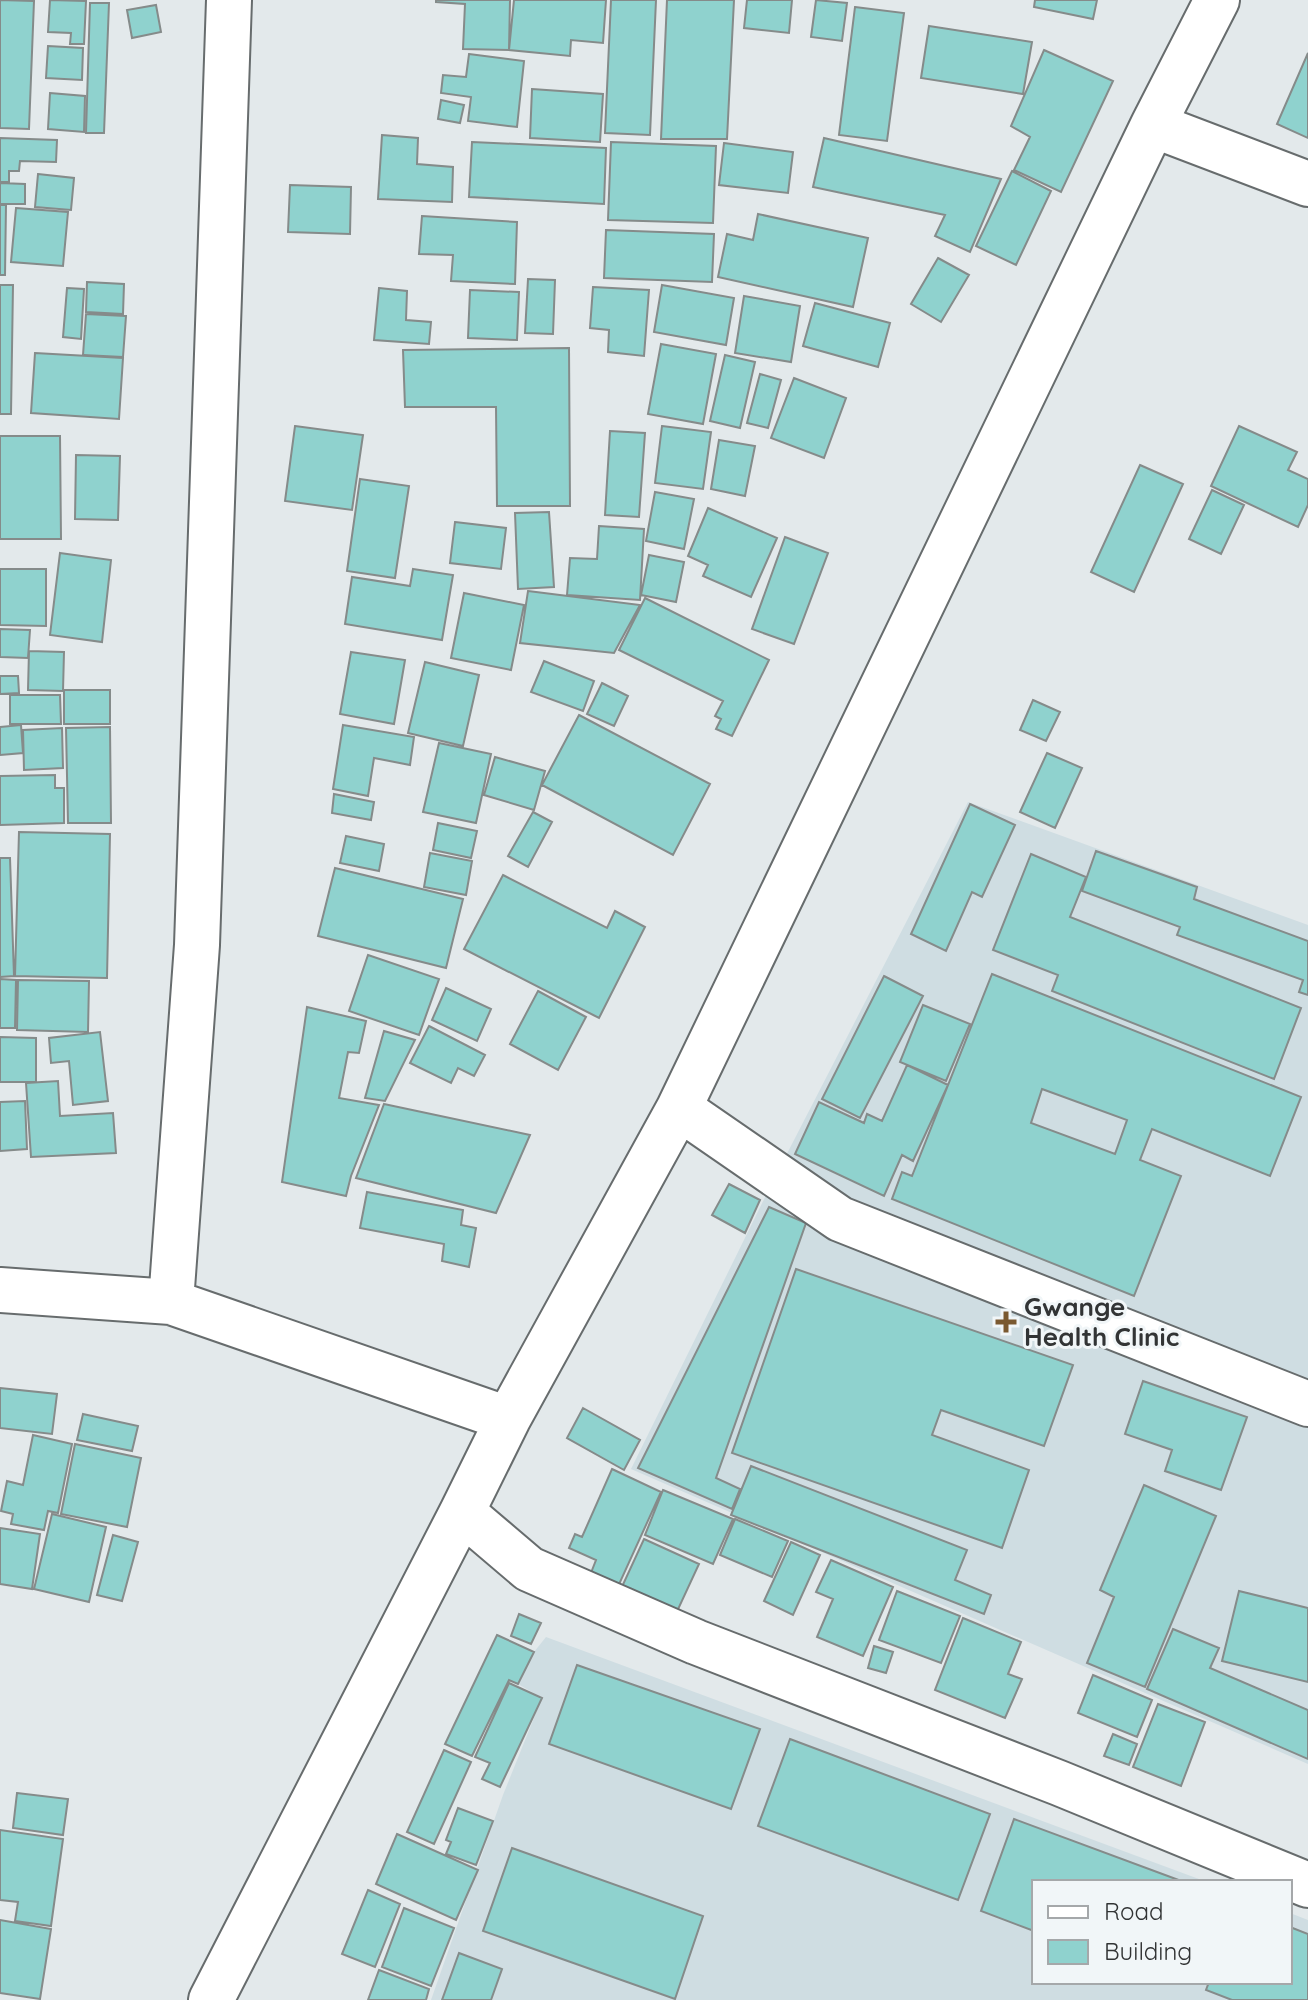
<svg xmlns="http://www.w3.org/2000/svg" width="1308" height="2000" font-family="Quicksand,sans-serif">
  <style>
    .built { fill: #cfdde2 }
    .building { fill: #8fd2ce; stroke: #858b8a; stroke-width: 2; fill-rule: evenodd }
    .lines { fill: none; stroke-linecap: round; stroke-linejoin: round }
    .minor-casing { stroke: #676c6d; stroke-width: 48 }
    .minor { stroke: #fff; stroke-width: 44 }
    .poi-dot { fill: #7a5930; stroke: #f1f6f8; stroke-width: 3 }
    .labels { text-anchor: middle; stroke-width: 6; stroke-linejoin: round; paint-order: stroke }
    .poi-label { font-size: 26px; font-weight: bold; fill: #323435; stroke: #f1f6f8; text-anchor: start }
  </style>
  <rect width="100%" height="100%" fill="#e3e9eb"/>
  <path class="built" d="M968,802l340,123v839l-677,-295 145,-294z
    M546,1637l661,245h-173v100h256v-69l18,7v80h-877l72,-205 39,-97 -24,-14 16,-32z"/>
  <path class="building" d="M0,0l34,1 -5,128 -29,-1z
    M50,0l36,1 -2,43h-14l1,-11 -23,-1z
    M436,0h74l-1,50 -46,-1 2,-45 -29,-2z
    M514,0h92l-3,43 -32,-3 -1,16 -61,-6z
    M611,0h45l-6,135 -45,-2z
    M667,0h67l-7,139h-66z
    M747,0h45l-3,33 -45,-5z
    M816,0l31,3 -5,38 -31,-4z
    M1035,0h62l-4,19 -59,-12z
    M90,3h19l-5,130h-18z
    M156,5l5,27 -29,6 -5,-28z
    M855,7l49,6 -17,128 -48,-6z
    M929,26l103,16 -9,52 -102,-16z
    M48,46l35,2 -1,32 -36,-2z
    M1044,50l69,31 -52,111 -47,-22 16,-33 -19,-11z
    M1308,53v85l-31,-14z
    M469,54l55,7 -7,66 -49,-6 3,-24 -30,-4 2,-18 23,2z
    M532,89l71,5 -3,48 -70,-4z
    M50,93l35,3 -1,36 -36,-3z
    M441,100l23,5 -4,18 -22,-4z
    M382,135l36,3 -1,26 36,3 -1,35 -74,-3z
    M0,138l57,2 -1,22 -36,-1 -1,10h-10v11h-9z
    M824,138l177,41 -31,73 -35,-16 10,-21 -132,-28z
    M472,142l134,6 -2,56 -135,-7z
    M611,142l105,4 -3,77 -105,-3z
    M724,143l69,9 -5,41 -69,-8z
    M1012,171l39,20 -35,74 -40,-19z
    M38,174l36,4 -3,32 -36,-3z
    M0,183l25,1v20h-25z
    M290,185l61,2 -1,47 -62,-2z
    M0,205h6l-1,70h-5z
    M16,208l52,4 -5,54 -52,-4z
    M758,214l110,24 -15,69 -135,-30 9,-43 26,6z
    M422,216l95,6 -2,62 -64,-3 2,-26 -34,-1z
    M606,230l108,4 -2,48 -108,-4z
    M938,258l31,17 -28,47 -30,-18z
    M528,279l27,1 -2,54 -28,-1z
    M87,282l37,2 -1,30 -37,-2z
    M0,285h13l-2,129h-11z
    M662,285l72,13 -8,47 -72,-13z
    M593,287l56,3 -5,66 -36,-4 1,-22 -19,-2z
    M67,288l17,1 -3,50 -18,-2z
    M379,288l28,3 -1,29 25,2 -2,22 -55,-4z
    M470,290l49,2 -2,48 -49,-2z
    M744,296l56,10 -9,56 -56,-9z
    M815,303l75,20 -12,44 -75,-21z
    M86,314l40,2 -3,41 -40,-2z
    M661,344l55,10 -13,70 -55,-10z
    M569,348l1,158h-73l-1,-99h-91l-2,-57z
    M35,353l88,5 -4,61 -88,-6z
    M725,355l30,7 -15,66 -30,-7z
    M760,374l21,6 -13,48 -21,-5z
    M794,378l52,20 -22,60 -53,-20z
    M295,426l68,9 -11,75 -67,-9z
    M662,426l49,6 -8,57 -48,-6z
    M1239,426l58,26 -9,18 20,9v26l-10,22 -87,-41z
    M610,431l35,2 -6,84 -34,-2z
    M0,436h60l1,103h-61z
    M719,440l36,6 -10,50 -34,-7z
    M76,455l44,1 -2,64 -43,-1z
    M1140,465l43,19 -49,108 -43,-20z
    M360,479l49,7 -14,92 -48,-7z
    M1212,490l32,15 -23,49 -32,-15z
    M655,492l39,7 -10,50 -38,-8z
    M708,508l69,30 -26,59 -48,-21 5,-11 -20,-9z
    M549,512l5,75 -36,2 -3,-76z
    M455,522l51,6 -5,41 -51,-6z
    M599,526l45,3 -4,71 -73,-5 3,-37 27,1z
    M785,537l43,16 -34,91 -42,-15z
    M60,553l51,7 -9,82 -52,-7z
    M649,555l35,7 -8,40 -35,-7z
    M0,569h46v57l-46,-1z
    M413,569l40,6 -11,65 -97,-16 7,-47 58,9z
    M528,591l112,14 -26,48 -94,-10z
    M464,593l60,12 -13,65 -60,-12z
    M645,598l124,62 -37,76 -16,-7 5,-10 -6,-3 8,-15 -104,-51z
    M0,629l30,1 -2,28 -28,-1z
    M29,651l35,1 -1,39 -35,-1z
    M351,652l54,8 -11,64 -54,-10z
    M544,661l50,20 -11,30 -52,-19z
    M425,662l54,13 -16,71 -55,-13z
    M0,676h18l1,17 -19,1z
    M602,683l26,13 -14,30 -27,-12z
    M64,690h46v34h-46z
    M10,695h50l1,29h-51z
    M1033,700l27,12 -14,29 -26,-11z
    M579,715l131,69 -37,71 -131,-70z
    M21,725l2,28 -23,2v-28z
    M343,725l71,12 -4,28 -36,-7 -6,38 -35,-7z
    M110,727l1,96h-43l-2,-95z
    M62,728l1,40 -39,2 -1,-40z
    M439,743l52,11 -15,69 -53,-11z
    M1047,753l35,15 -27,60 -35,-16z
    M495,757l50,14 -11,39 -50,-15z
    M55,775v13h9v35l-64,2v-49z
    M334,794l40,8 -3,18 -39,-7z
    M970,804l45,21 -33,72 -10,-5 -26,59 -35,-17z
    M533,812l19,10 -24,45 -20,-11z
    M438,823l39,8 -6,27 -38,-8z
    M19,832l91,2 -3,144 -92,-2z
    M346,836l38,8 -5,27 -39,-8z
    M1096,851l101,36 -3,12 114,42v54l-9,-3 4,-12 -126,-45 3,-8 -98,-36z
    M430,853l42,8 -6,34 -42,-8z
    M1031,854l55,23 -16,40 231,91 -27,71 -222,-88 6,-16 -65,-25z
    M0,858h10l4,118 -14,1z
    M335,868l128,31 -17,69 -128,-32z
    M503,875l104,53 8,-17 30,16 -46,91 -135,-69z
    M368,955l71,24 -20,56 -70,-24z
    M992,974l309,123 -31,79 -118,-47 -12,31 41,16 -47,120 -242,-97 10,-27 10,4zM1042,1089l85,31 -12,34 -84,-31z
    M884,976l39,20 -63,122 -38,-19z
    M0,979l16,1 -1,48h-15z
    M18,980l71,1 -1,51 -71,-2z
    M446,988l45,21 -14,32 -45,-21z
    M538,991l48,26 -28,53 -48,-26z
    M923,1005l47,19 -24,57 -46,-19z
    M307,1007l59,14 -7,32 -11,-1 -9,46 40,7 -28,71 -5,20 -64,-14z
    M429,1026l56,29 -11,21 -16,-8 -7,15 -41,-20z
    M384,1031l31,9 -30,61 -20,-3z
    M100,1032l8,69 -35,4 -4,-44 -18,2 -2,-25z
    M0,1037l36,1v44h-36z
    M907,1065l41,20 -35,76 -11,-6 -18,41 -89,-42 24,-52 45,21 3,-9 15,7z
    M58,1081l2,35 53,-3 3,40 -85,4 -5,-74z
    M25,1101l2,48 -27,2v-49z
    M384,1104l146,31 -34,78 -140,-35z
    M729,1184l31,16 -15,33 -33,-18z
    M367,1192l96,18 -2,15 15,3 -7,39 -27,-6 2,-17 -84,-16z
    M769,1207l37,16 -90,255 24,11 -8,20 -94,-41z
    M796,1269l277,96 -29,81 -103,-36 -9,25 97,35 -27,78 -270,-95z
    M1143,1381l104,36 -26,73 -56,-19 7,-21 -47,-16z
    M0,1388l57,6 -5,40 -52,-6z
    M583,1408l57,32 -16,30 -57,-32z
    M83,1414l55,12 -6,25 -55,-11z
    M33,1435l39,9 -14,69 -10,-2 -4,19 -33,-6 2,-10 -12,-3 6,-30 16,4z
    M75,1444l66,14 -14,69 -66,-13z
    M751,1466l216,84 -12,30 36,15 -7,19 -253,-99z
    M612,1469l49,23 -45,99 -27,-13 7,-18 -27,-12 6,-14 7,3z
    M1144,1485l72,31 -71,171 -58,-24 27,-66 -14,-7z
    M663,1490l70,29 -20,45 -68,-29z
    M52,1514l54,13 -17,75 -55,-13z
    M735,1519l53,22 -16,36 -52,-22z
    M0,1528l40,6 -8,55 -32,-5z
    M113,1535l25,7 -16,59 -25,-6z
    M644,1539l55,25 -25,54 -54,-27z
    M791,1542l29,13 -27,60 -29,-14z
    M831,1560l62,27 -30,69 -46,-19 16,-38 -17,-7z
    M897,1591l63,25 -19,47 -62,-23z
    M1239,1591l69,17v74l-86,-21z
    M519,1614l22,9 -10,21 -20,-8z
    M963,1618l58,24 -13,32 14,5 -17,39 -70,-28z
    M1173,1629l46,19 -9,20 98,42v49l-161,-70z
    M497,1635l37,17 -16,32 -9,-4 -37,76 -27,-12z
    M874,1646l19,6 -7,21 -18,-5z
    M577,1665l183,64 -29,80 -182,-65z
    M1093,1675l59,25 -15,37 -59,-24z
    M509,1683l33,15 -42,89 -18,-8 8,-16 -15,-6z
    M1158,1704l47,18 -24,64 -48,-19z
    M1113,1734l24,10 -8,21 -25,-9z
    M790,1739l200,75 -32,86 -200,-74z
    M444,1750l27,12 -37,82 -27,-12z
    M17,1793l51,6 -5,36 -50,-7z
    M458,1808l35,13 -17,44 -30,-11 5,-12 -5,-2z
    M1014,1819l170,63h-150v49l-53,-20z
    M0,1830l63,9 -12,87 -36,-5 3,-19 -18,-2z
    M397,1834l81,36 -22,50 -80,-36z
    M512,1848l191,68 -28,83 -192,-68z
    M368,1890l32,14 -25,63 -33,-13z
    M404,1908l50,20 -23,58 -49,-19z
    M0,1920l51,9 -11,70 -40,-6z
    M1290,1927l18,7v66h-76l-26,-10 3,-8h81z
    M459,1953l43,16 -11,31h-49z
    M379,1970l50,19 -3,11h-58z"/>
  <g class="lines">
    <defs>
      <path id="minor" d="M1153,125l64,-125
        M679,1108l474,-983 155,59
        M0,1290l171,12 337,117 171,-311 161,111 468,185
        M171,1302l26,-357 32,-945
        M462,1512l67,57 167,73 363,141 249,102
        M211,2000l251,-488 46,-93"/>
    </defs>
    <use href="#minor" class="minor-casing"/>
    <use href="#minor" class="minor"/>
  </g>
  <path class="poi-dot" d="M1002 1310h8v8h8v8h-8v8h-8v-8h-8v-8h8z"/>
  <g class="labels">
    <g class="poi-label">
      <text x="1024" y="1316">Gwange<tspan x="1024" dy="30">Health Clinic</tspan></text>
    </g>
  </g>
  <rect x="1032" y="1880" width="260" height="104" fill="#f1f6f8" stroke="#a5a8aa" stroke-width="2"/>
  <rect x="1048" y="1906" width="40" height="12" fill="#ffffff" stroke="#a5a8aa" stroke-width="2"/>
  <text x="1104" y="1920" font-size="24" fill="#323435">Road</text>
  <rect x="1048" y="1940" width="40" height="24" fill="#8fd2ce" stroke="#a5a8aa" stroke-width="2"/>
  <text x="1104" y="1960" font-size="24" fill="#323435">Building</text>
</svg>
